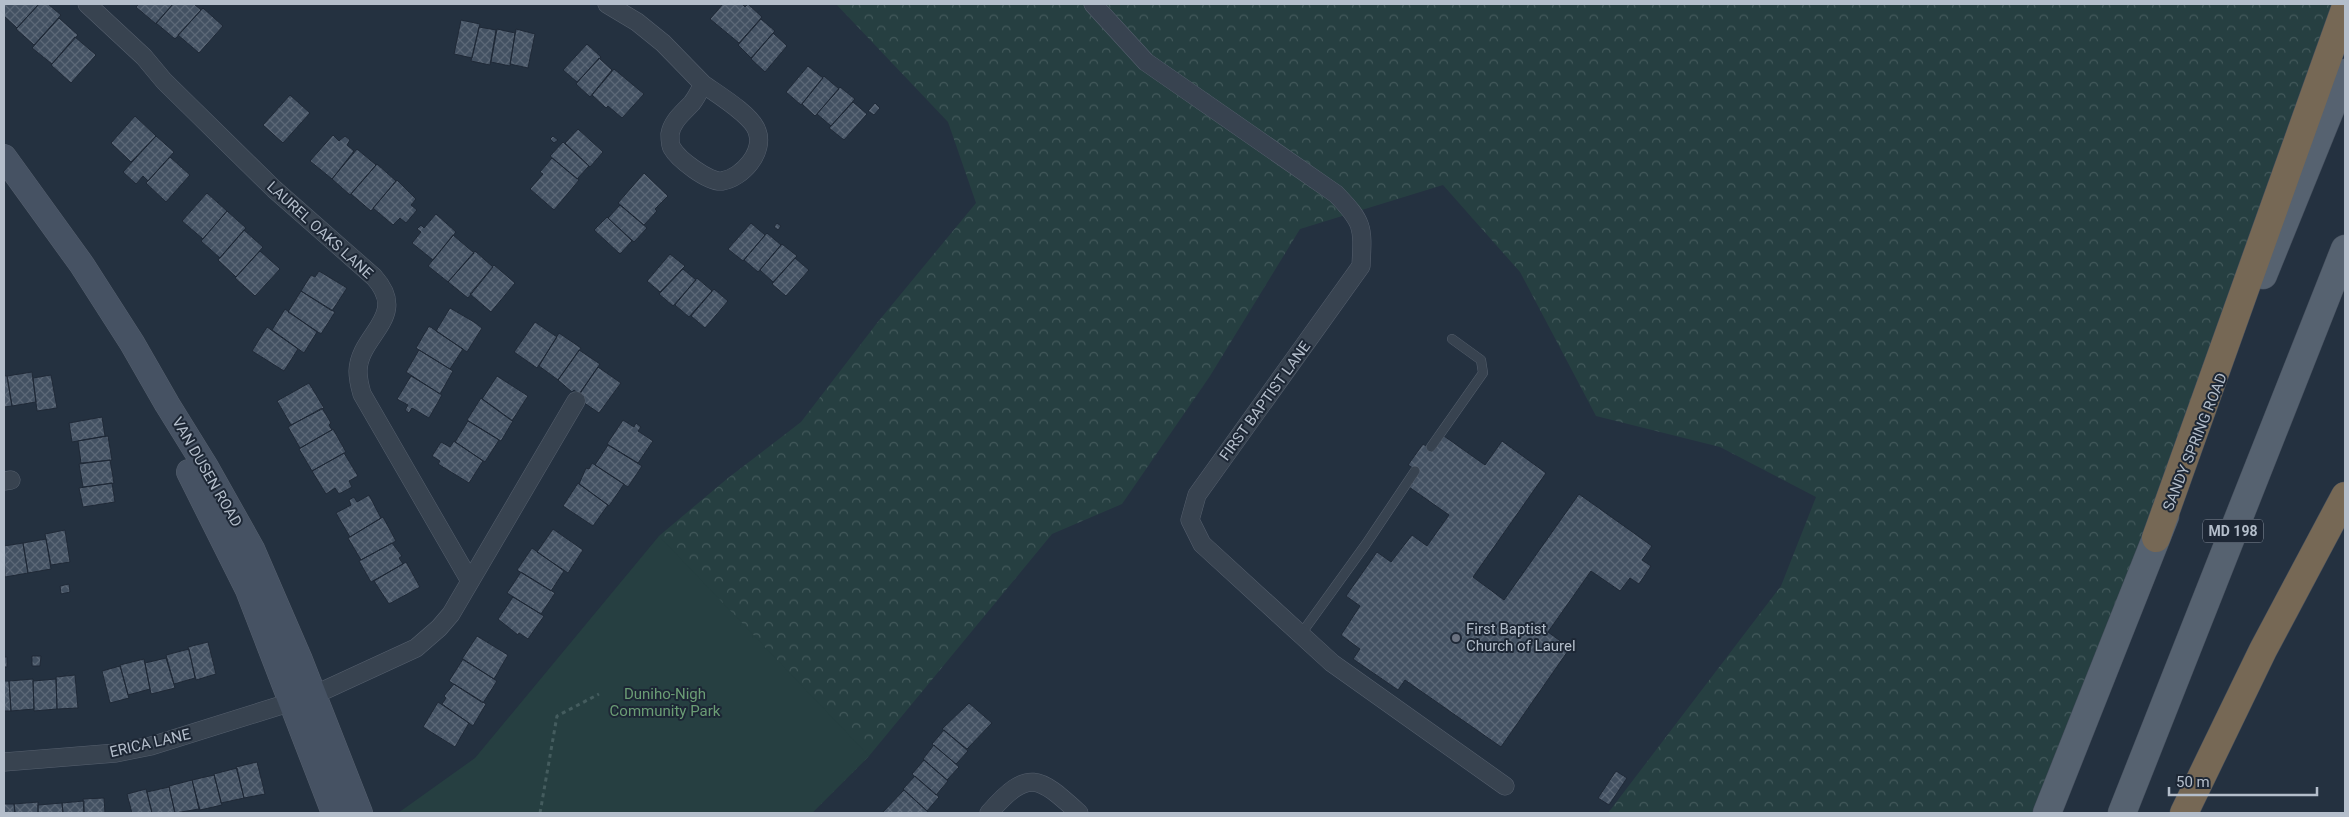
<svg xmlns="http://www.w3.org/2000/svg" width="2349" height="817" font-family="Roboto,sans-serif">
  <style>
    .forest { fill: url(#forest-crowns) }
    .park { fill: #263f41 }
    .building { fill: url(#building-cross-hatch); stroke: #1f2937 }
    .lines { fill: none; stroke-linecap: round; stroke-linejoin: round }
    .lane-casing { stroke: #56606e; stroke-width: 10 }
    .street-casing { stroke: #56606e; stroke-width: 19 }
    .secondary-casing { stroke: #56606e; stroke-width: 26 }
    .primary-casing { stroke: #444e5c; stroke-width: 29 }
    .highway-casing { stroke: #434d5b; stroke-width: 29 }
    .path { stroke: #445c5e; stroke-width: 3; stroke-dasharray: 4 4; stroke-linecap: butt }
    .lane { stroke: #384350; stroke-width: 9 }
    .street { stroke: #384350; stroke-width: 18 }
    .secondary { stroke: #465263; stroke-width: 25 }
    .primary { stroke: #566270; stroke-width: 28 }
    .highway { stroke: #766855; stroke-width: 28 }
    .worship-dot { fill: #6b7280; stroke: #1d2735; stroke-width: 2 }
    .labels { text-anchor: middle; stroke-width: 4; stroke-linejoin: round; paint-order: stroke }
    .shield { fill: #1d2735; stroke: #87919e; stroke-width: 1 }
    .shield-label { font-size: 14px; font-weight: bold; fill: #b4becb }
    .street-label { font-size: 15px; fill: #b4becb; stroke: #1d2735 }
    .poi-label { font-size: 15px; fill: #b4becb; stroke: #1d2735; text-anchor: start }
    .park-label { font-size: 15px; fill: #6b9d75; stroke: #1d2735 }
  </style>
  <defs>
    <pattern id="forest-crowns" width="20" height="18" patternUnits="userSpaceOnUse" patternTransform="scale(1.25)"><rect width="20" height="18" fill="#263f41"/><path d="M2 6a3 3 0 1 1 6 0M12 15a3 3 0 1 1 6 0" fill="none" stroke="#43595b"/></pattern>
    <pattern id="building-cross-hatch" width="8" height="8" patternUnits="userSpaceOnUse" patternTransform="scale(1.25)"><rect width="8" height="8" fill="#435162"/><path d="M0 0l8 8M0 8l8-8" fill="none" stroke="#5c6877"/></pattern>
  </defs>
  <rect width="100%" height="100%" fill="#243140"/>
  <path class="forest" d="M836,4h1509l-298,809h-439l173,-227 35,-89 -96,-50 -124,-31 -76,-144 -77,-87 -143,44 -90,147 -88,128 -70,30 -183,222 -57,57 -167,-193 14,-84 69,-58 73,-56 76,-99 99,-120 -28,-81z"/>
  <path class="park" d="M659,536l210,220 -57,57h-414l77,-55z"/>
  <path class="building" d="M4,4h35l-22,24 -13,-12z
    M39,4h9l13,11 -27,30 -18,-16z
    M139,4h34l-17,20 -20,-17z
    M173,4h21l7,6 -26,29 -19,-16z
    M723,4h19l3,3 3,-3 14,13 -23,26 -29,-24z
    M203,8l20,18 -24,27 -21,-18z
    M59,18l19,17 -26,29 -20,-16z
    M761,19l14,12 -24,27 -13,-13z
    M461,20l19,4 -8,34 -18,-4z
    M479,27l17,3 -6,35 -19,-4z
    M497,29l18,4 -5,33 -19,-4z
    M516,29l19,5 -7,34 -18,-4z
    M773,33l14,13 -22,26 -14,-13z
    M75,37l21,18 -25,28 -20,-18z
    M587,44l14,13 -24,25 -14,-12z
    M599,58l13,12 -22,27 -14,-13z
    M808,66l15,12 -22,27 -15,-13z
    M614,69l30,25 -22,24 -14,-12 -2,2 -14,-13z
    M824,76l15,13 -24,27 -13,-12z
    M840,87l15,12 -24,27 -14,-12z
    M290,95l20,18 -27,30 -20,-18z
    M853,102l14,12 -23,26 -15,-12z
    M875,103l5,5 -6,7 -6,-4z
    M135,116l21,20 -25,26 -20,-19z
    M578,129l25,23 -13,15 -25,-24z
    M333,135l6,6 6,-5 5,4 -3,5 7,6 -22,28 -22,-18z
    M156,136l18,16 -26,29 -5,-5 -7,8 -13,-12z
    M553,136l5,4 -4,3 -4,-4z
    M563,142l26,24 -12,13 -27,-23z
    M357,149l19,16 -26,30 -18,-16z
    M170,157l20,18 -24,27 -20,-19z
    M552,158l27,22 -25,30 -24,-21 13,-15 -3,-2z
    M377,164l19,17 -25,30 -20,-17z
    M644,173l24,23 -13,13 2,2 -13,14 -26,-22z
    M397,180l19,19 -5,6 6,5 -11,13 -6,-5 -7,7 -20,-17z
    M207,193l20,18 -24,28 -21,-18z
    M620,205l27,23 -13,14 -26,-24z
    M227,211l19,17 -26,30 -19,-17z
    M436,214l20,18 -23,28 -21,-17 9,-11 -4,-3 4,-4 3,3z
    M607,217l25,24 -12,13 -26,-24z
    M751,223l14,12 -22,26 -15,-12z
    M777,223l4,3 -3,4 -4,-3z
    M244,230l19,17 -27,30 -18,-17z
    M767,233l14,12 -23,27 -14,-12z
    M453,235l21,18 -26,29 -20,-16z
    M782,244l15,12 -24,26 -13,-12z
    M260,251l20,18 -25,27 -20,-18z
    M475,251l18,16 -25,31 -20,-16z
    M670,254l15,12 -25,26 -13,-11z
    M795,258l14,12 -23,26 -14,-12z
    M494,265l21,18 -24,29 -21,-18z
    M683,269l13,11 -23,26 -14,-12z
    M319,271l28,17 -15,23 -31,-20 10,-16 4,2z
    M697,278l15,13 -23,26 -14,-12z
    M714,289l14,12 -23,27 -14,-12z
    M301,291l34,21 -14,22 -33,-22z
    M450,308l24,14 8,6 -15,24 -31,-21z
    M285,309l32,23 -13,21 -32,-23z
    M535,322l22,15 -20,31 -23,-16z
    M429,326l34,23 -13,20 -34,-21z
    M267,327l31,22 -14,22 -32,-20z
    M559,333l22,15 -23,32 -19,-14z
    M419,350l34,21 -13,23 -34,-22z
    M579,350l21,14 -21,30 -5,-4 -2,2 -14,-12z
    M598,367l23,16 -22,30 -22,-15z
    M32,372l4,30 -24,4 -5,-30z
    M51,375l6,33 -20,3 -4,-33z
    M4,376h3l5,30 -8,1z
    M411,376l31,19 -13,23 -17,-10 -3,5 -4,-3 3,-5 -11,-6z
    M497,376l31,20 -16,25 -30,-22z
    M309,383l15,25 -33,17 -14,-24z
    M481,398l32,23 -12,20 -34,-21z
    M322,408l9,15 -2,2 3,5 -32,18 -12,-21z
    M102,417l3,19 -33,6 -3,-19z
    M623,420l11,7 2,-4 5,4 -3,4 15,10 -15,22 -31,-19z
    M468,421l31,19 -14,22 -30,-20z
    M333,429l13,23 -34,19 -13,-22z
    M108,436l4,24 -31,3 -3,-22z
    M1444,436l41,29 17,-24 44,32 -73,104 31,23 75,-106 73,52 -10,14 9,6 -12,18 -9,-6 -10,13 -29,-20 -43,61 22,16 -69,99 -96,-67 -7,10 -45,-31 7,-10 -19,-14 19,-29 -14,-10 31,-44 14,10 21,-27 15,11 22,-31 -40,-28 10,-15 -11,-7 15,-21 10,7z
    M454,441l29,20 -14,22 -31,-19 2,-3 -8,-5 9,-14 9,5z
    M608,445l34,21 -14,21 -33,-22z
    M344,453l14,23 -9,5 3,6 -13,7 -4,-6 -9,6 -14,-23z
    M110,460l4,23 -31,4 -4,-23z
    M592,463l32,21 -15,22 -30,-22 7,-16 3,1z
    M112,483l3,19 -32,5 -4,-19z
    M578,483l30,22 -15,21 -30,-20z
    M369,495l12,23 -31,19 -14,-24 15,-8 -2,-5 5,-3 3,5z
    M383,517l13,24 -35,19 -13,-22z
    M553,529l30,21 -15,23 -31,-21z
    M65,530l5,32 -19,3 -6,-31z
    M46,539l5,30 -23,4 -5,-30z
    M23,543l5,30 -23,4 -1,-31z
    M392,543l10,13 -3,2 4,6 -32,18 -12,-21z
    M532,548l32,23 -13,20 -34,-21z
    M406,562l14,25 -31,17 -15,-23z
    M521,572l34,21 -14,21 -34,-21z
    M69,584l1,8 -9,2 -1,-8z
    M513,597l31,19 -16,23 -9,-6 -1,2 -20,-16z
    M477,636l31,19 -14,24 -32,-20z
    M208,642l8,32 -20,6 -8,-33z
    M189,649l6,29 -21,6 -8,-29z
    M32,656h9l-1,10h-8z
    M4,657h3v10h-3z
    M166,658l9,30 -24,6 -6,-31z
    M144,659l6,30 -22,6 -8,-30z
    M463,659l34,22 -14,22 -34,-22z
    M120,666l9,32 -19,5 -8,-32z
    M75,675l3,33 -21,1 -1,-32z
    M33,679l1,30 -23,2 -2,-30z
    M56,679l1,30 -23,2 -1,-30z
    M4,681h5l2,30h-7z
    M454,684l32,20 -13,22 -31,-22 4,-6 -2,-2z
    M438,702l31,21 -14,24 -32,-20z
    M969,703l23,20 -25,26 -25,-20z
    M944,730l24,21 -12,13 -24,-20z
    M934,745l25,22 -12,13 -24,-21z
    M924,760l24,21 -12,14 -24,-21z
    M257,762l8,32 -21,4 -8,-31z
    M237,768l7,30 -23,5 -7,-29z
    M1616,771l11,7 -18,27 -11,-7z
    M214,775l8,30 -22,5 -8,-30z
    M915,776l24,21 -12,14 -24,-22z
    M192,780l7,29 -24,4 -6,-27z
    M169,787l6,26h-23l-5,-21z
    M146,789l6,24h-20l-5,-19z
    M904,790l24,22 -1,1h-45z
    M104,798l1,15h-21l-1,-14z
    M84,801v12h-21l-1,-10z
    M38,802v11h-23l-1,-9z
    M62,803l1,10h-25v-8z
    M4,804h10l1,9h-11z"/>
  <g class="lines">
    <defs>
      <path id="lane" d="M1431,447l52,-74 -2,-13 -29,-21
        M1301,634l65,-90 49,-73"/>
      <path id="street" d="M87,4l57,53 20,24 110,108 100,88c36,40 -15,57 -16,94 0,8 2,16 4,23l108,187
        M607,4l30,18 26,21 40,41
        M1093,4l53,58 190,132c28,29 27,33 25,72l-164,229 -7,25 12,24 130,119 173,123
        M703,84c14,10 49,31 54,47 8,21 -15,47 -35,50 -13,2 -44,-22 -50,-33 -2,-3 -2,-10 -2,-14 2,-13 13,-21 22,-31 4,-5 8,-13 11,-19z
        M4,481l7,-1
        M4,762l112,-9 35,-7 163,-51 102,-47 23,-20 12,-14 125,-213
        M989,813c40,-46 50,-36 90,0"/>
      <path id="secondary" d="M4,157l78,108 50,78 35,61 39,63 46,82 48,111 60,153
        M189,472l59,118 86,223"/>
      <path id="primary" d="M2263,275l82,-202
        M2047,813l118,-297
        M2122,813l223,-564"/>
      <path id="highway" d="M2156,538l189,-529
        M2184,813l79,-163 82,-154"/>
    </defs>
    <use href="#lane" class="lane-casing"/>
    <use href="#street" class="street-casing"/>
    <use href="#secondary" class="secondary-casing"/>
    <use href="#primary" class="primary-casing"/>
    <use href="#highway" class="highway-casing"/>
    <path class="path" d="M540,813l17,-97 42,-22"/>
    <use href="#lane" class="lane"/>
    <use href="#street" class="street"/>
    <use href="#secondary" class="secondary"/>
    <use href="#primary" class="primary"/>
    <use href="#highway" class="highway"/>
  </g>
  <circle class="worship-dot" cx="1456" cy="638" r="5"/>
  <g class="labels">
    <rect class="shield" x="2203" y="519.5" width="60" height="23" rx="4"/>
    <g class="shield-label">
      <text x="2233" y="536">MD 198</text>
    </g>
    <g class="street-label">
      <text transform="translate(320 230) rotate(42)" y="5">LAUREL OAKS LANE</text>
      <text transform="translate(1265 401) rotate(-54)" y="5">FIRST BAPTIST LANE</text>
      <text transform="translate(2195 442) rotate(-68)" y="5">SANDY SPRING ROAD</text>
      <text transform="translate(207 472) rotate(60)" y="5">VAN DUSEN ROAD</text>
      <text transform="translate(150 743) rotate(-13)" y="5">ERICA LANE</text>
    </g>
    <g class="poi-label">
      <text x="1466" y="634">First Baptist<tspan x="1466" dy="17">Church of Laurel</tspan></text>
    </g>
    <g class="park-label">
      <text x="665" y="699">Duniho-Nigh<tspan x="665" dy="17">Community Park</tspan></text>
    </g>
  </g>
  <rect width="2349" height="817" fill="none" stroke="#b4becb" stroke-width="10"/>
  <path d="M2169 787v8h148v-8" fill="none" stroke="#b4becb" stroke-width="2.5"/>
  <text x="2176" y="787" font-size="15" fill="#b4becb" stroke="#1d2735" stroke-width="4" paint-order="stroke">50 m</text>
</svg>
